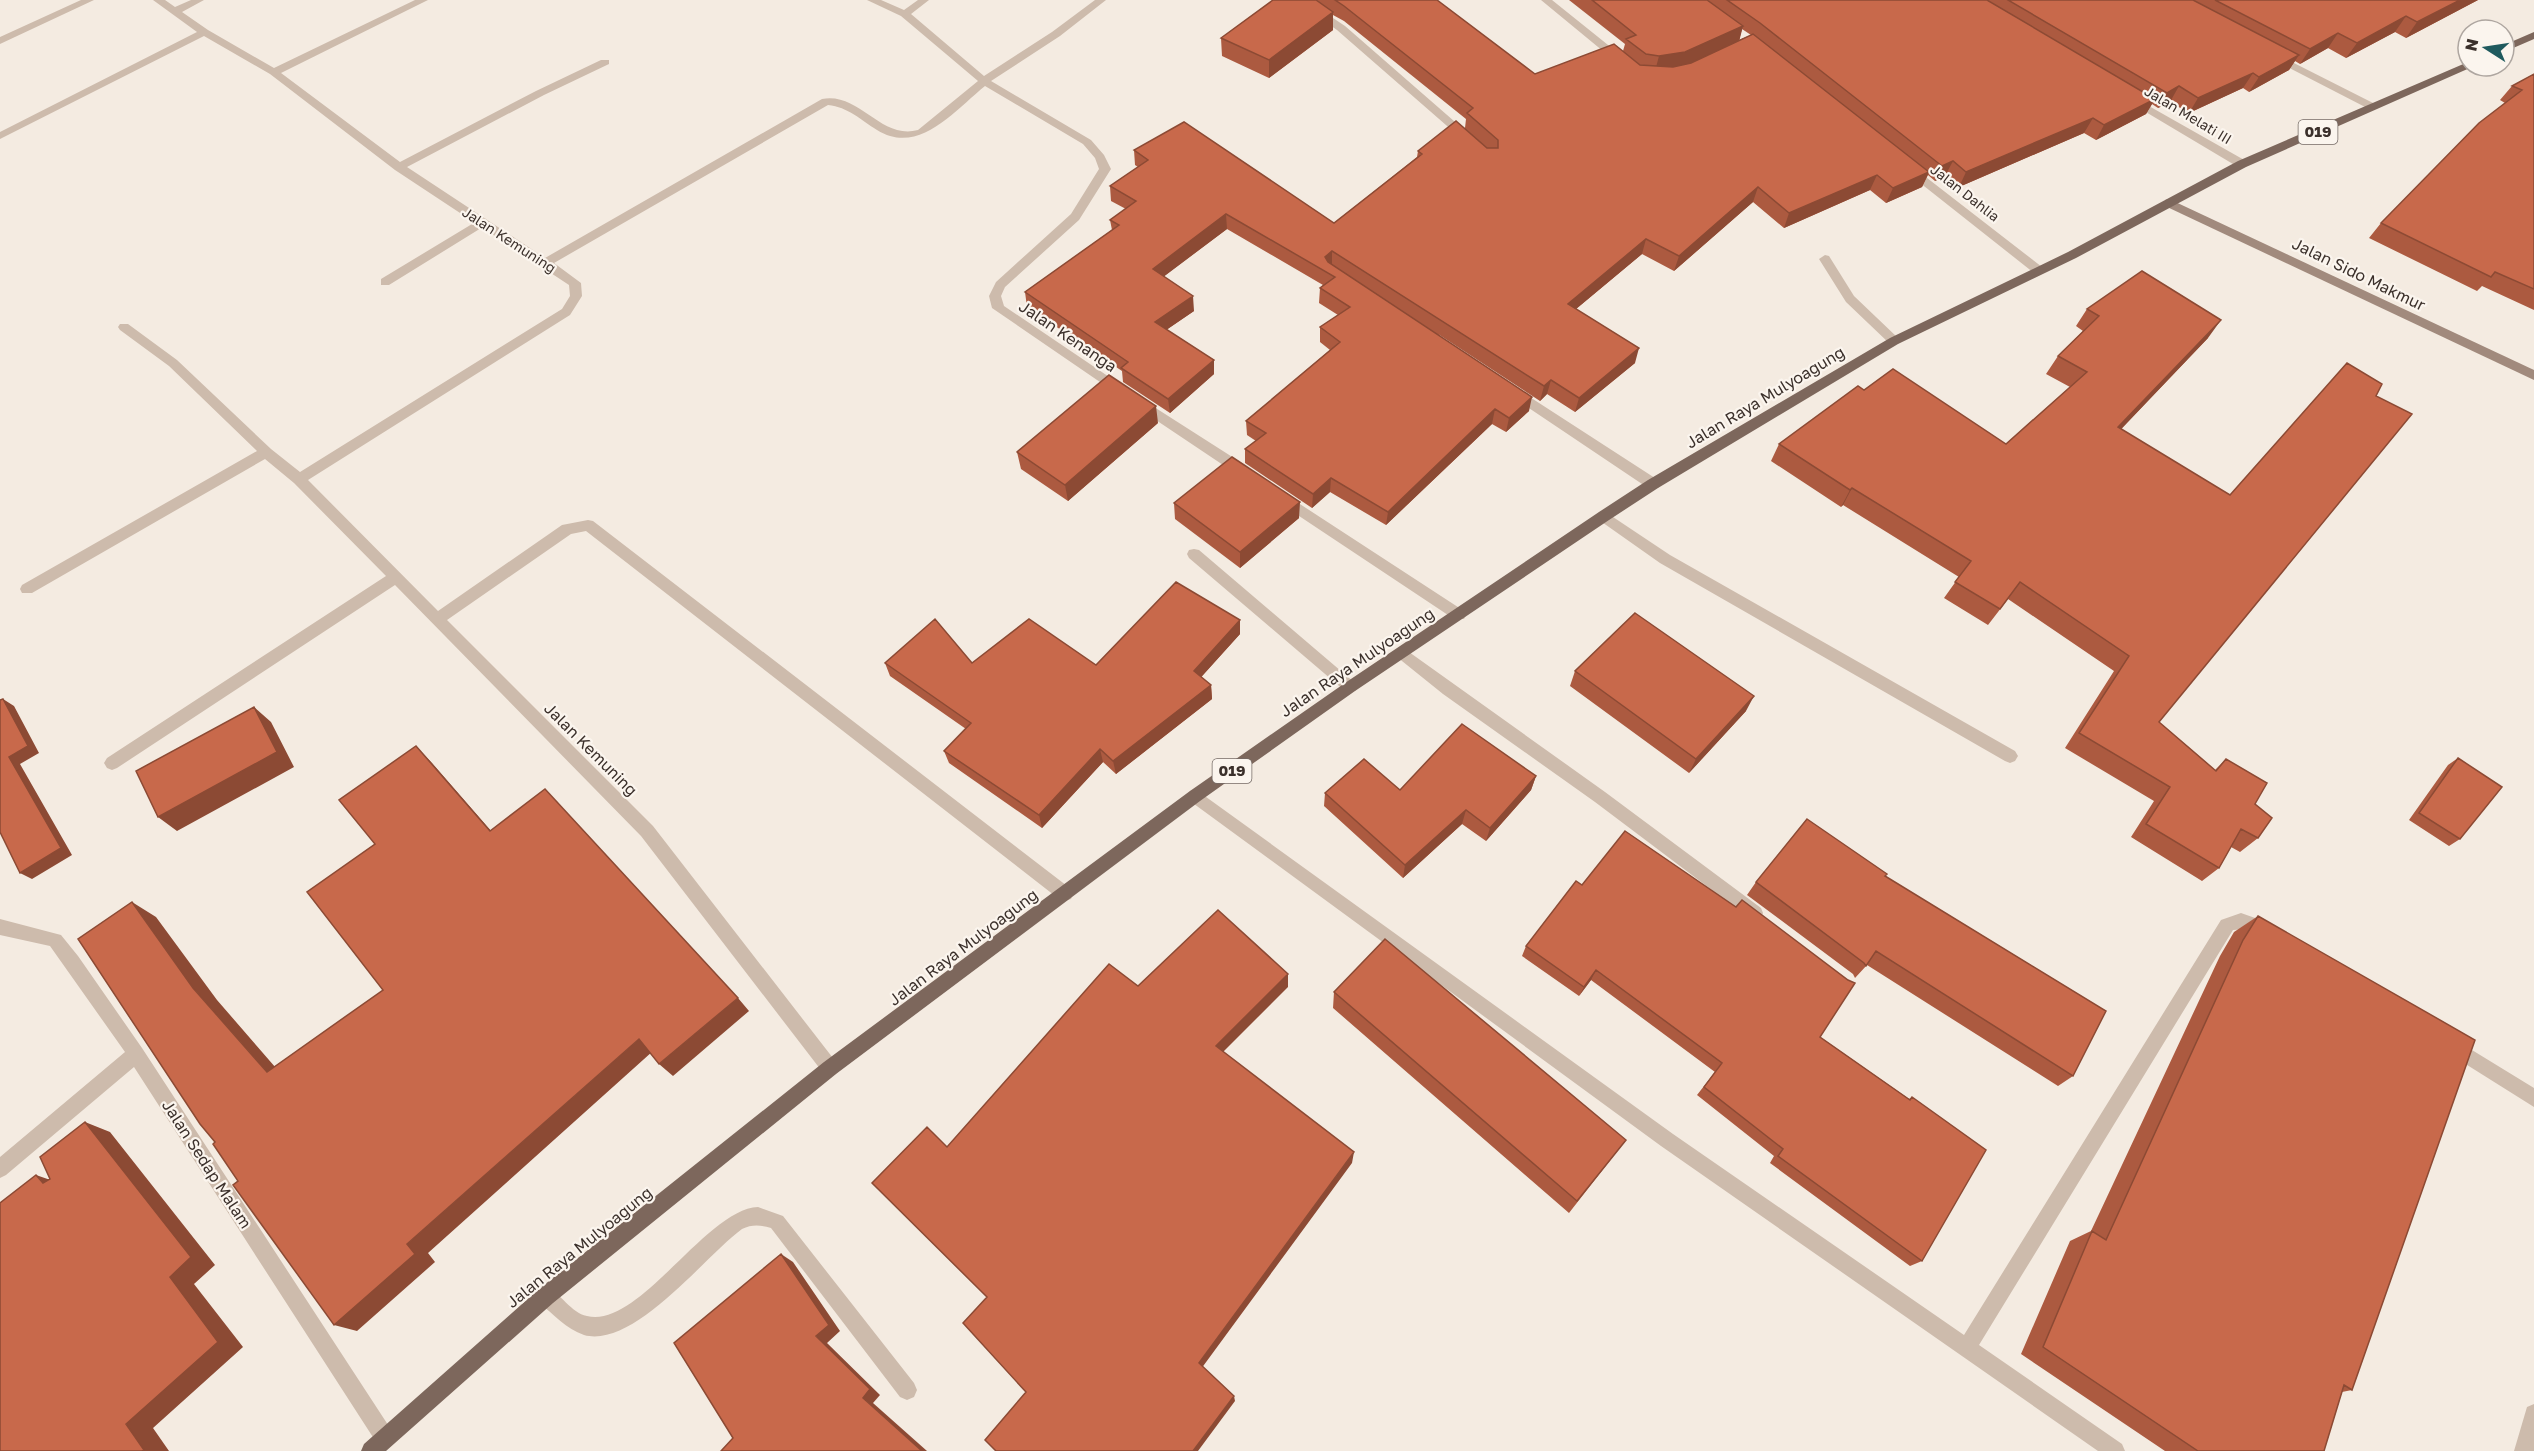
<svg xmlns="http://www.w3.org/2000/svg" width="2534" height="1451" font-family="'Golos Text',sans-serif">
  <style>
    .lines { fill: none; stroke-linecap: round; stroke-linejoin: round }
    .service { fill: #cdbbac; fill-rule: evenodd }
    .minor { fill: #cdbbac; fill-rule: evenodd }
    .secondary { fill: #a18a7d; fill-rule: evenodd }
    .primary { fill: #7d675c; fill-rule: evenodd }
    .wall { fill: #ac5a40; fill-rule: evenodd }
    .shaded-wall { fill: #8c4a34 }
    .building { fill: #c8694b; stroke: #8c4a34; stroke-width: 1.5 }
    .labels { text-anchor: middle; stroke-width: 4.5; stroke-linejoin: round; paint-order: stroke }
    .far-street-label { font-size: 14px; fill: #3b302b; stroke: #fbf5ee }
    .shield { fill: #fbf5ee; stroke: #756b66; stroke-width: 1.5 }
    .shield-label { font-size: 15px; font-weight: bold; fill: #3b302b }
    .street-label { font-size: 16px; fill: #3b302b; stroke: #fbf5ee }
  </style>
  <rect width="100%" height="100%" fill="#f4ebe1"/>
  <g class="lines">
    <path class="service" d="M482,218l4,1v6l-97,60h-8v-6z
      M758,1207l25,9 131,167 3,7 -3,7 -7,3 -7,-3 -129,-169c-10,-3 -19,-4 -29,1 -36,26 -108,120 -158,106 -18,-6 -30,-21 -45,-32l-2,-7 2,-7 7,-2c15,6 25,26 41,29 52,13 119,-107 171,-109z"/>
    <path class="minor" d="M81,0h13l-94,44v-7z
      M153,0h12l10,7 16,-7h13l-22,12 26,18 66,38 141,-68h13l-147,73 119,89 136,-71 65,-31h8v4l-65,31 -137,72 138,91 277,-159c38,-7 58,41 96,31l60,-49 -77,-65 -34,-16h14l23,10 14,-10h11l-18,14 73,62 68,-44 43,-32h11l-46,36 -69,45 100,59 13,15 7,14 -32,51 -74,67 -4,9 3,10 120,81 2,3 -2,3h-8l-124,-85 -3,-12 7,-14 75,-68 28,-45 -4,-11 -12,-14 -98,-58c-31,25 -66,70 -108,44 -16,-10 -29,-23 -49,-25l-274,158 27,20 1,13 -12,19 -262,165 130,131 124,-86 26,-5 5,1 478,368 2,5 -2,5 -6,2 -6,-2 -473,-368 -15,3 -124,86 206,206 183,236 3,6 -3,6 -6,2 -6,-2 -183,-238 -246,-251 -278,183 -5,2 -5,-2 -3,-5 3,-5 279,-182 -92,-93 -29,-24 -233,134h-10l-2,-4 2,-4 235,-134 -88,-85 -49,-36 -2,-3 2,-3h8l49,36 94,89 29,23 262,-163 8,-13 -1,-11 -174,-115 -125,-96 -66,-38 -204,103v-7l197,-100z
      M1294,0h12l39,26 125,109v4h-8l-125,-109z
      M1541,0h11l71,57v4h-8z
      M2274,53l103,52 1,2 -1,2h-8l-99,-51 -1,-2z
      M2133,97l113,64 2,3 -2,3h-8l-109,-65 -1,-2z
      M1909,164l133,103v6h-8l-129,-102v-6z
      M1825,255l4,1 25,40 44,42 2,3 -2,3h-8l-44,-42 -27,-43z
      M1516,388l142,92 2,4 -2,4h-10l-137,-92 -1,-3 1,-3z
      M1140,398l108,69 2,4 -2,4h-10l-103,-69 -1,-3 1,-3z
      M1283,493l181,118 2,4 -2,4h-10l-176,-117 -2,-4 2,-4z
      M1604,511l66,44 345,196 3,5 -3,5 -5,2 -5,-2 -345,-198 -61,-43 -2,-4 2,-4z
      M1194,549l5,1 156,133 2,4 -2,4h-10l-156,-133 -2,-4 2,-4z
      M1402,647l203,145 156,116 2,5 -2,5 -6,2 -6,-2 -154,-116 -152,-108 -46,-37 -2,-4 2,-4z
      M1195,789l478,345 291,201 257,-415 20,-7 31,11 2,5 -2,5 -6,3 -20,-8 -13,1 -254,415 143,99 3,7h-27l-437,-305 -471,-345 -3,-5 3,-5z
      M0,919l61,16 17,21 64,92 250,383 3,7 -3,7 -7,3 -7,-3 -244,-378 -128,108 -6,3v-21l125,-105 -75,-106 -50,-11z
      M2454,1039l80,49v19l-86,-54 -3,-6 3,-6z
      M2534,1404v47h-20l13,-44z"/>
    <path class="secondary" d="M2169,199l365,171v10l-369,-174v-6z"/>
    <path class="primary" d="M2534,32v7l-30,13v-7z
      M2468,62v4l4,1 -226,100 -170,91 -178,86 -240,144 -49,32 -254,171 -155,110 -364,273 -283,229 -167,148h-25l3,-7 175,-155 285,-227 366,-271 155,-108 254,-171 49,-32 242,-142 178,-86 170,-91z"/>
  </g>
  <path class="wall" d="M1273,0h164l98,74 88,-23 2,-7 -56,-44h909l-72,38 -11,-6 -49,26 -18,-10 -28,16 -5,-3 -6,9 -40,22 -6,-4 -54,25 -19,-11 -12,6 -6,-4 -6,10 -50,26 -12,-7 -125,54 -14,-11 -10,5 -7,-6 -6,12 -36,16 -16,-13 -86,38 -31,-26 -79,69 -32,-17 -66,55 59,54 -60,49 -28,-18 -7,7 -102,-67 91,77 -23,21 -14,-8 -106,101 -56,-33 -18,16 -67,-45v-14l11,-8 -9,-6 -1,-14 84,-71 -10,-8v-15l18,-12 -19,-12 1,-15 3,-3 -96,-56 -63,47 30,35 -28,19 48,44 -44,39 -47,-31 -1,-11 -95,-64 -2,-15 87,-62 -2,-10 16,-11 -15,-8 -1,-15 28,-19 -3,-2 -1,-15 200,73 83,-66 1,-6 47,-23 1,-9 -122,-98 -11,-6v15l-64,48 -47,-22 -1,-18zM1742,29l9,6 -12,5z
    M2534,74v236l-52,-24 -5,5 -108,-53 12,-15 124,-120 -5,-3 12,-14z
    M2087,309l121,29 -87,91 38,293 56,48 11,-11 29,45 3,34 -18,14 -9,-5 -12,21 -17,13 -71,-44 23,-36 -89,-53 49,-77 -106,-72 -20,26 -44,-27 15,-21 -116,-72 -2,2 -70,-46 8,-17 85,-54 142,54 64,-57 -24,-13 12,-18 25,-25 -7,-5z
    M1158,423l-90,78 -47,-32 -4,-17z
    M1174,503l125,15 -59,50 -65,-49z
    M1240,620v14l-39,43 10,8 1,14 -96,75 -13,-12 -61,66 -93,-65 -5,-12 22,-22 -76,-53 -5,-13 211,2z
    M1575,671l171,40 -57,62 -119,-87z
    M2458,758l2,81 -11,7 -40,-26 39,-55z
    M1536,776l-5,14 -45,51 -24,-17 -59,54 -79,-72 1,-13 75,-3z
    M1885,876l188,200 -15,10 -191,-121 -12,13 -2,-4 -106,-79 9,-13z
    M2258,916l94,474 -10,2 -18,59h-159l-144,-97 49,-113 21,-10 129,-275 14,-24z
    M1526,946l294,91 89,62 3,-2 10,164 -12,5 -140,-103 4,-7 -77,-61 18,-23 -124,-92 -12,16 -57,-40z
    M1334,992l292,148 -57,73 -236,-205z"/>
  <path class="shaded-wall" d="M2460,0h18l-72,38 11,-16z
    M1333,12v18l-64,48v-18z
    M2406,16l-11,16 -49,26 11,-15z
    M1743,26l-4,16 -58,25 -26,4 4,-15z
    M2338,33l-10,15 -28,16 10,-15z
    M2299,55l-10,15 -40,22 10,-15z
    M2253,73l-10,15 -54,25 9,-15z
    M2179,86l-9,16 -12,6 9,-15z
    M2155,99l-9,15 -50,26 8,-15z
    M2093,118l-9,15 -125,54 7,-15z
    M1953,161l-8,15 -10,5 7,-15z
    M1929,172l-7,15 -36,16 7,-15z
    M1877,175l-7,15 -86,38 5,-15z
    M1758,187l-5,15 -79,69 5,-15z
    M1226,214l1,15 -73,55 -1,-15z
    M1646,239l-4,15 -78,65 4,-15z
    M1332,251v15l-7,6v-15z
    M1193,296l1,15 -38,26 -1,-15z
    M2221,320l-13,18 -102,107 12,-18z
    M1639,348l-4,15 -60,49 4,-14z
    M1214,360v14l-44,39 -2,-14z
    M1551,380l-4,14 -7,7 4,-15z
    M1532,397l-3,14 -23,21 3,-14z
    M1156,406l2,17 -90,78 -3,-16z
    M1495,409l-3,15 -106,101 2,-13z
    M1331,478l-1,14 -18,16 1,-14z
    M1852,488l-9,17 -2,2 9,-17z
    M1300,502l-1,16 -59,50v-16z
    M1240,620v14l-45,50 -1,-13z
    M1211,685l1,14 -96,75 -3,-13z
    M1754,696l-8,15 -57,62 7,-14z
    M3,699l11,7 25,47 -19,11 52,91 -40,24 -12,-6z
    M254,707l17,15 23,45 -117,64 -19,-14z
    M416,746l16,17 73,84 -15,-16z
    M1100,749l3,13 -61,66 -3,-13z
    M1536,776l-5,14 -45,51 4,-13z
    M1466,810l-4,14 -59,54 2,-13z
    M132,902l24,15 61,83 72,83 -22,-11 -74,-84z
    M1596,970l-5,10 -12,16 5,-9z
    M1288,974v13l-71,71 -1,-12z
    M738,998l11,13 -76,65 -14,-12z
    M639,1039l14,12 -225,202 7,9 -78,69 -23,-6 73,-81z
    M85,1122l25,10 105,133 -21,19 49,63 -90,81 16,23h-27l-16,-27 44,-147z
    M1354,1152l-2,11 -151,206 -2,-6z
    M36,1175l26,9 -19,-1z
    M781,1254l12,8 47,69 -13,12 53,52 -7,8 54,48h-5l-59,-53 -47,-62z
    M1234,1396l1,5 -37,50h-5z"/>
  <path class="building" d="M1273,0h43l17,12 -64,48 -48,-22z
    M1335,0h102l98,74 79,-30 26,21 33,2 18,-4 62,-29 176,138 -36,16 -16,-13 -88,38 -31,-26 -79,69 -33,-17 -78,65 71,44 -60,50 -28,-18 -7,6 -212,-135 -7,6 3,5 204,135 -23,21 -14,-9 -107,103 -57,-34 -18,16 -68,-45 21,-16 -20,-12 94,-79 -20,-15 30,-20 -30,-19 15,-11 -109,-63 -73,55 40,27 -38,26 59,38 -46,39 -47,-31 7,-6 -103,-70 94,-67 -9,-5 26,-19 -26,-15 38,-26 -14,-10 50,-28 150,101 88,-69 -4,-3 38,-30 31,27h11v-8l-31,-27 6,-5 -129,-102z
    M1592,0h115l36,26 -58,26 -26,4 -13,-2 -20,-15 10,-4z
    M1727,0h260l168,99 -51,26 -11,-7 -127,54 -13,-11 -11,5 -182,-143z
    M2008,0h185l106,55 -40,22 -6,-4 -55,25 -19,-12 -12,7z
    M2215,0h245l-43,22 -11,-6 -49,27 -19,-10 -28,16z
    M2534,74v215l-39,-17 -4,5 -110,-54 98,-100 43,-33 -10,-4z
    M2142,271l79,49 -103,107 112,68 117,-132 35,21 -6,12 36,18 -253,308 57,49 10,-12 41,24 -12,21 17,14 -14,20 -17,-9 -22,39 -73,-44 24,-37 -91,-54 50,-77 -109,-74 -20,27 -45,-27 16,-21 -119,-73 -2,2 -71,-46 79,-58 6,4 29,-21 113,75 81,-72 -29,-16 41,-40 -12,-7z
    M1109,375l47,31 -91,79 -48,-33z
    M1232,457l68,45 -60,50 -66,-49z
    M1176,582l64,38 -46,51 17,14 -98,76 -13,-12 -61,66 -95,-64 27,-28 -86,-60 50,-44 37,44 57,-44 67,46z
    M1635,613l119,83 -58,63 -121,-88z
    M3,699l25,47 -19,11 52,91 -41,25 -20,-41v-132z
    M254,707l23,45 -119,65 -22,-46z
    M1462,724l74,52 -46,52 -24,-18 -61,55 -80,-72 39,-34 36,31z
    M416,746l74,85 55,-42 193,209 -79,66 -20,-25 -232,205 8,10 -81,71 -101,-140 5,-4 -25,-37 2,-2 -15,-18 -122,-185 54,-37 61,86 74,84 116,-82 -76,-98 68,-48 -36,-44z
    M2458,758l44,29 -42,52 -41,-26z
    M1807,819l80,55 -2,2 221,135 -33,65 -197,-125 -10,15 -2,-3 -108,-81z
    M1625,831l111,76 6,-7 106,80 7,3 -35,54 90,63 2,-3 74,53 -64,111 -144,-105 5,-7 -79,-62 18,-24 -126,-93 -12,17 -58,-41 50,-65 6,4z
    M1218,910l70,64 -72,72 138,106 -155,211 35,33 -41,55h-197l-11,-11 41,-48 -63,-69 24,-26 -115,-114 55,-56 20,20 162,-183 29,22z
    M2258,916l217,124 -123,350 -8,-5 -20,66h-126l-155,-104 49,-116 14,9 137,-300z
    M1385,939l241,201 -49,61 -243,-209z
    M85,1122l106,135 -21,20 48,65 -92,82 18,26 -2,1h-142v-248l36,-28 7,8 7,-4 -10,-22z
    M781,1254l48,71 -13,11 54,53 -7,9 59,53h-201l12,-13 -59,-95z"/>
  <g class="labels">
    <g class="far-street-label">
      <text transform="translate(2188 115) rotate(31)" y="5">Jalan Melati III</text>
      <text transform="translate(1965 193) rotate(38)" y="5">Jalan Dahlia</text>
      <text transform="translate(509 240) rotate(33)" y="5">Jalan Kemuning</text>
    </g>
    <g class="shield">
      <rect x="2298.5" y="120" width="39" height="24" rx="4.5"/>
      <rect x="1212.5" y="759" width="39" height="24" rx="4.5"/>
    </g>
    <g class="shield-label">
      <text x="2318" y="137">019</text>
      <text x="1232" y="776">019</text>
    </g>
    <g class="street-label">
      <text transform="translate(2359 274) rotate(26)" y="6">Jalan Sido Makmur</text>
      <text transform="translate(1068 336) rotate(34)" y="6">Jalan Kenanga</text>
      <text transform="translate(1765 397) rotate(-31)" y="6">Jalan Raya Mulyoagung</text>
      <text transform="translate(1357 662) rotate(-34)" y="6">Jalan Raya Mulyoagung</text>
      <text transform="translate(591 749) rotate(45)" y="6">Jalan Kemuning</text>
      <text transform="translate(963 947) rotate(-37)" y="6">Jalan Raya Mulyoagung</text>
      <text transform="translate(207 1164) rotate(57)" y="6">Jalan Sedap Malam</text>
      <text transform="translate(579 1247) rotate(-39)" y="6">Jalan Raya Mulyoagung</text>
    </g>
  </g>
  <g transform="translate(2486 48) rotate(282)"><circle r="28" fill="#fbf5ee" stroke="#aea6a0" stroke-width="1.5"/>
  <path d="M0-4.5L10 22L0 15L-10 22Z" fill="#1f5a5e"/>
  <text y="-9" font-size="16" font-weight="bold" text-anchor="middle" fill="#3b302b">N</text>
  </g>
</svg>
